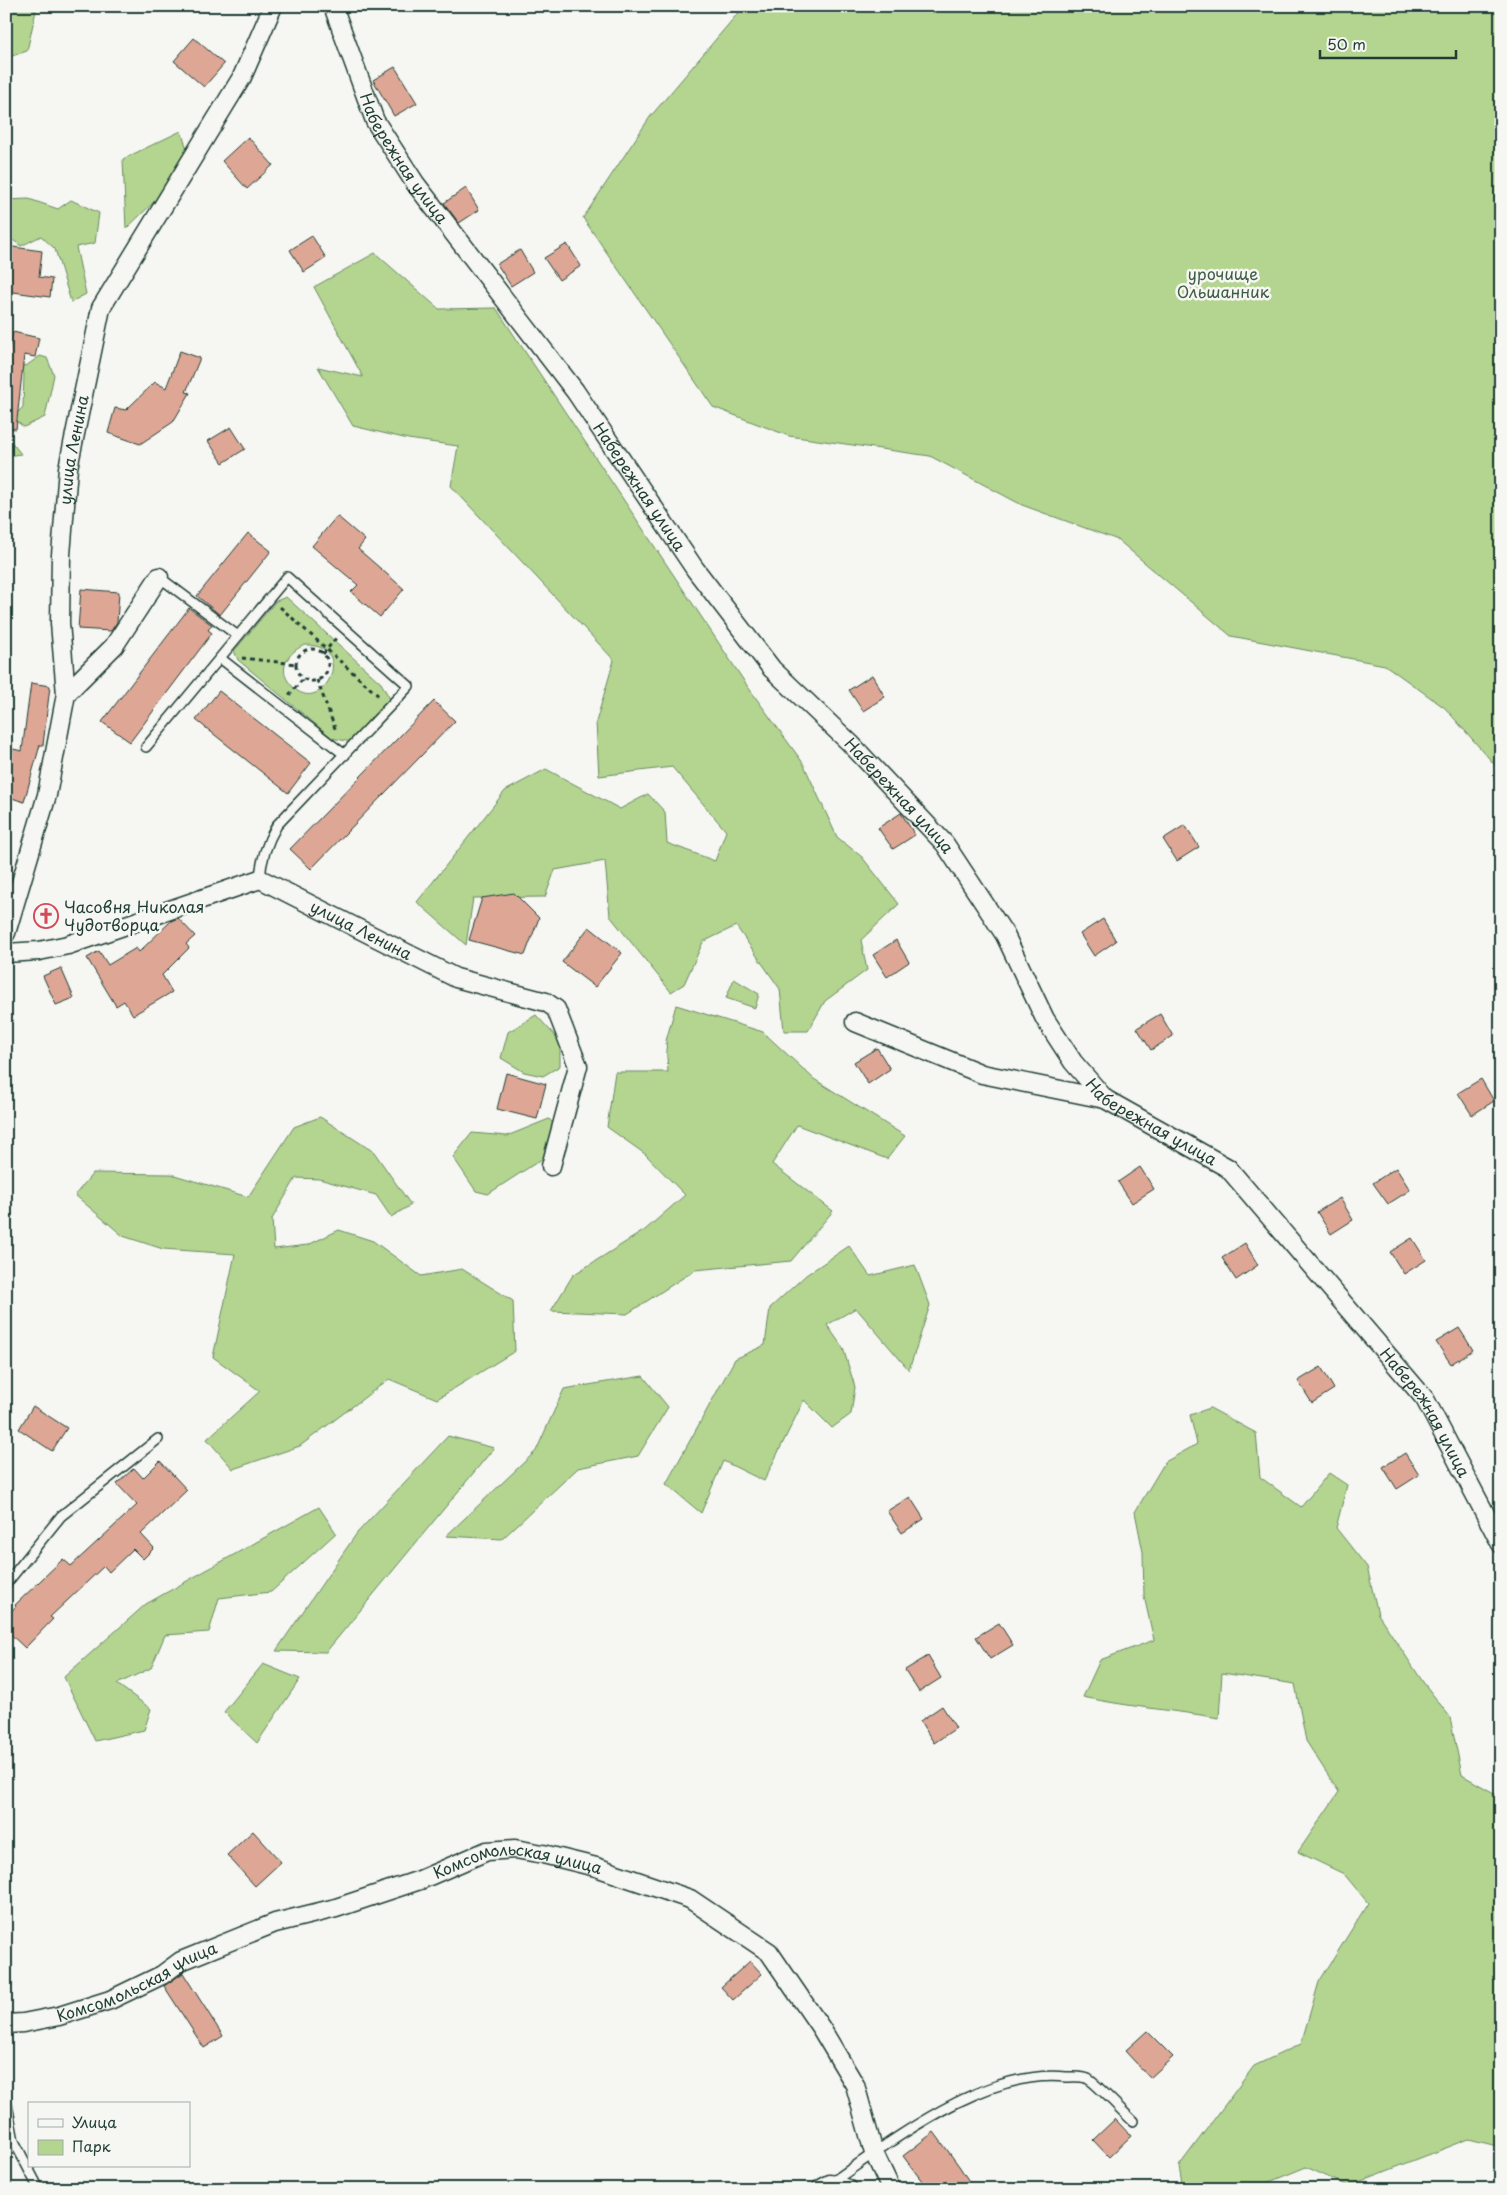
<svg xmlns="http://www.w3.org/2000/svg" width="1507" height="2195" font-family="'Playpen Sans',sans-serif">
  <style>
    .green { fill: #b3d590; stroke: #698962; fill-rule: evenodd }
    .building { fill: #dea795; stroke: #1f3d34 }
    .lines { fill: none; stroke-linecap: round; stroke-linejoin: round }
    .lane-casing { stroke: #1f3d34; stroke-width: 12 }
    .street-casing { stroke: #1f3d34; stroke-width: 21 }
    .path { stroke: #1f3d34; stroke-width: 3; stroke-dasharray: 4 4; stroke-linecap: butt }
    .lane { stroke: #f6f6f2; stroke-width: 9 }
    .street { stroke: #f6f6f2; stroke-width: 18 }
    .labels { text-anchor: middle; stroke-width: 5; stroke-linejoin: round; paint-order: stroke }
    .street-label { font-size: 16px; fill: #1f3d34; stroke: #f6f6f2 }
    .park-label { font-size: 16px; fill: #3d5b46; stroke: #f6f6f2 }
    .poi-label { font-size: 16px; fill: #1f3d34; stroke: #f6f6f2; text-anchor: start }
  </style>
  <rect width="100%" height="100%" fill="#f6f6f2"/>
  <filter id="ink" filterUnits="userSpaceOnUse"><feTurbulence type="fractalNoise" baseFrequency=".02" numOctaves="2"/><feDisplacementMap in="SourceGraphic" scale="10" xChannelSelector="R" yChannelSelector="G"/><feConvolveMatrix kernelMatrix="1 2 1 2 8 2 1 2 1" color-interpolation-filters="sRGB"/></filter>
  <g filter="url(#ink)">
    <path class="green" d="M6,6h31l-10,45 -21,7z
      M744,6h757v766l-56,-64 -60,-43 -154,-29 -113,-96 -96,-35 -92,-49 -141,-20 -76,-29 -130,-189 67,-101z
      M181,131l7,21 -28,44 -34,33 -3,-70z
      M29,199l29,10 13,-9 28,13 -4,30 -19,4 10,47 -15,8 -16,-53 -14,-13 -20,10 -15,-11v-35z
      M375,253l64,56 57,-1 252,379 55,76 34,74 25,20 37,47 -38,36 6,30 -42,31 -17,30h-24l-4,-42 -44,-63 -33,16 -19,42 -13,8 -61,-76 -5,-55 -50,9 -10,27 -72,1 -7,47 -49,-43 88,-111 41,-22 74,40 28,-15 17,18 2,31 48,18 11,-30 -54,-64 -73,9 -3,-54 18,-62 -163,-174 7,-40 -50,-7 -55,-13 -35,-59 45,10 -49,-90z
      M40,356l7,2 7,17 -9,42 -21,10 -12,-9 11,-11 1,-34 -18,-2v-8l20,3z
      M6,435l15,19 -15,2z
      M286,597l95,86 9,16 -39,43 -19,-4 -94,-78 -4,-9 42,-50zM305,645c56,-1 14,81 -17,36 -10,-15 3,-31 17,-36z
      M734,979l25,15 -4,14 -29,-10z
      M676,1005l87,27 51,47 91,57 -18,23 -90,-34 -25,39 61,47 -42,50 -96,9 -68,44 -76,-3 22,-36 72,-45 40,-35 -40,-41 -38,-27 8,-55h53l-2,-31z
      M536,1015l24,26v25l-17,10 -19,-4 -23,-14 7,-26z
      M320,1117l54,35 37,53 -20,12 -15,-22 -57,-16 -23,-1 -24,41 2,30 34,-4 31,-15 34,11 48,35 41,-7 51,32 2,50 -78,48 -48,-20 -89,67 -67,23 -26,-30 53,-48 -47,-34 22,-103 -72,-5 -40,-13 -48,-41 18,-22 78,1 77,23 46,-70z
      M549,1119l9,9 -13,29 -57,37 -12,-3 -23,-34 19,-24 35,3z
      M849,1246l21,30 45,-11 15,40 -21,65 -53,-62 -29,17 16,23 12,39 -4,27 -19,14 -28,-28 -40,81 -41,-20 -22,52 -35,-29 69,-125 30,-14 5,-37 36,-33z
      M643,1376l25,31 -30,49 -60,12 -76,71 -56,-3 90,-85 28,-62z
      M1210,1408l46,25 4,44 41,30 28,-34 18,12 -11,43 31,39 11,47 45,68 27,35 12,58 39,22v350l-32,-8 -121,47 -42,-19 -54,22h-69l-4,-23 75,-100 47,-22 18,-62 49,-79 -24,-29 -46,-22 41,-60 -33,-51 -11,-57 -73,-11 -3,45c-45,-8 -91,-11 -136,-21l17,-37 54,-20 -10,-44 -1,-44 -8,-40 30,-50 32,-18 -7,-29z
      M448,1436l46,12 -168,204 -50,-1 81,-118z
      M319,1507l17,26 -65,59 -52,6 -10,34 -44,3 -14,33 -34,16 34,25 -7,21 -49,11 -31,-64 82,-73z
      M263,1664l37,15 -43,64 -33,-31z"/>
    <path class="building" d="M194,38l30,26 -20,23 -30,-26z
      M395,67l22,36 -23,13 -21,-36z
      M248,137l25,28 -26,24 -25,-28z
      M466,188l13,22 -20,13 -15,-20z
      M312,236l14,22 -22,14 -14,-22z
      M567,244l14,22 -22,14 -15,-22z
      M6,246l36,5 -3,26 13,2 -2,18 -44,-6z
      M520,250l13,22 -22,14 -14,-22z
      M13,332l26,6 -4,19 -11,-2 -8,74 -10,-1v-63z
      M180,351l20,7 -14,34 4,1 -17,29 -33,22 -32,-11 7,-25 11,2 29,-28 11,6z
      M231,427l14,22 -22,14 -15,-22z
      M337,516l28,24 -7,9 46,40 -24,28 -29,-25 7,-7 -46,-39z
      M248,533l23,18 -51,64 -23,-19z
      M81,589l38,3 -2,30 -6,9 -33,-2z
      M189,608l23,17 -4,5 4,3 -82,109 -28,-20z
      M872,675l13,22 -22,14 -14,-21z
      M31,683l19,3 -7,59h-3l-16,57 -18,-6v-23l7,-24 9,2z
      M219,691l92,72 -23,30 -92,-73z
      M434,701l21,20 -144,148 -21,-20z
      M901,813l14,22 -22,14 -15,-21z
      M1185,825l14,22 -22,14 -14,-22z
      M514,893l25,25 -14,37 -56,-15 13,-42z
      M178,918l17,18 -9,8 3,4 -27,27 10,17 -39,23 -9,-14 -8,5 -29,-48 12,-7 9,14 28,-17 3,4 32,-31z
      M1103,919l13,22 -22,15 -14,-22z
      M589,927l33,26 -27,34 -33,-25z
      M896,940l13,22 -22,15 -14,-22z
      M61,968l13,30 -18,7 -13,-29z
      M1160,1014l13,22 -22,14 -14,-22z
      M877,1048l13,21 -22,15 -14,-22z
      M506,1073l40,11 -9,35 -40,-10z
      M1481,1079l13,22 -22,14 -14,-22z
      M1140,1167l14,22 -22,14 -14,-21z
      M1396,1168l14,22 -22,14 -15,-21z
      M1340,1198l13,22 -22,14 -14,-22z
      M1412,1238l14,22 -22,14 -14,-22z
      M1245,1243l13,22 -22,15 -14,-22z
      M1459,1328l14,22 -22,14 -15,-22z
      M1321,1367l13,22 -22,14 -14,-22z
      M33,1406l34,22 -15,23 -33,-22z
      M1405,1453l14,22 -22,14 -14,-22z
      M160,1461l27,29 -46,44 13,14 -11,11 -10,-10 -24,23 -5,-6 -54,51 3,2 -28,29 -19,-18v-13l10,-11 -1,-1 48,-46 8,7 66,-61 -20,-21 17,-16 9,10z
      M910,1497l14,22 -22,14 -15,-22z
      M999,1623l14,22 -23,14 -14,-22z
      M928,1656l13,22 -22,14 -14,-22z
      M942,1706l14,22 -22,15 -14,-22z
      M253,1831l28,31 -26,24 -28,-31z
      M750,1961l12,13 -29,26 -12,-13z
      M183,1973l40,63 -19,12 -40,-62z
      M1147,2031l26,26 -23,21 -25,-27z
      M1115,2119l16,17 -22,21 -16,-17z
      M934,2132l25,34 15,23h-46l-25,-33z"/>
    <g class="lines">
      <defs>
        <path id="lane" d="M159,577l79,59
          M220,658l125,97
          M146,747l141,-170 122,109 -132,139c-10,17 -16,33 -17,54
          M6,1584l55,-68 97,-77
          M6,2099l8,42 25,48
          M831,2183c64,-44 154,-115 235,-106 6,0 17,-1 22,2 8,4 36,34 45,42"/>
        <g id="street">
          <path id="s1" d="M333,6l42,115 40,62 160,208 120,178 77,100 78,74 95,101 60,91 40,84 28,43 32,37 123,69 197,231 76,145"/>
          <path d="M66,694l48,-48 45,-69"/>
          <path id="s2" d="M6,933l41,-138 19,-101 -6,-71 1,-68 7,-87 33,-160 141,-231 31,-71"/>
          <path id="s3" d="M6,953l33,-2 29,-6 192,-66 196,99 90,24 10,7 22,57 -27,100"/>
          <path d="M855,1022l127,52 123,25"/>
          <path id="s4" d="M6,2024l17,-1 36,-7 51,-16 52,-25 19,-14 94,-38 61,-15 84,-28 67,-29 28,-2 28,5 53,13 94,32 79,53 52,76 34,57 19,68 17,36"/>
          <path d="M821,2189l9,-5 18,5"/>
        </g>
      </defs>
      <use href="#lane" class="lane-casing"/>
      <use href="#street" class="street-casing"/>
      <path class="path" d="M280,607l101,91
        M296 665a16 16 0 1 1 32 0a16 16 0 1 1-32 0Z
        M323,654l14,-17
        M242,658l54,6
        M317,680l19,51
        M289,695l14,-16"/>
      <use href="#lane" class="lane"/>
      <use href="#street" class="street"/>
    </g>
  </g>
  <defs>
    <symbol id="church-ring" viewBox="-11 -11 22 22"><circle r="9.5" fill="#f6f6f2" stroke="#d1495b" stroke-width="1.5"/><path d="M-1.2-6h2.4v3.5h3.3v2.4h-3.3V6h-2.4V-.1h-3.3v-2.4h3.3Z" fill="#d1495b"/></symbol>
  </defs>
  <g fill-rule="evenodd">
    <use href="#church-ring" x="32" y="902" width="28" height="28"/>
  </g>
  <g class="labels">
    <g class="street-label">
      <text dy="6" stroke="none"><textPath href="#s1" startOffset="169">Набережная улица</textPath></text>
      <text dy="6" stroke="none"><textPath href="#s2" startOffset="492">улица Ленина</textPath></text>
      <text dy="6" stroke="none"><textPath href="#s1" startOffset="574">Набережная улица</textPath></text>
      <text dy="6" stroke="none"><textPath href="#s1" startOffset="979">Набережная улица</textPath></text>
      <text dy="6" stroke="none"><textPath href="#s3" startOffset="379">улица Ленина</textPath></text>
      <text dy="6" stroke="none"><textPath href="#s1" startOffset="1399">Набережная улица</textPath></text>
      <text dy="6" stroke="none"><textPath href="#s1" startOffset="1804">Набережная улица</textPath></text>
      <text dy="6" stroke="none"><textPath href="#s4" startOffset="544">Комсомольская улица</textPath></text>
      <text dy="6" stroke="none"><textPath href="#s4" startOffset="139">Комсомольская улица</textPath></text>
    </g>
    <g class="park-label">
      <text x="1223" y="280">урочище<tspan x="1223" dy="18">Ольшанник</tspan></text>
    </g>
    <g class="poi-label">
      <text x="64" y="913">Часовня Николая<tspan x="64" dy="18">Чудотворца</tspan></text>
    </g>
  </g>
  <rect width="1507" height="2195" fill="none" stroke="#f6f6f2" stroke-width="25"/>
  <rect x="12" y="12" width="1482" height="2170" fill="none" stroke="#1f3d34" stroke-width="2" filter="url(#ink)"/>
  <rect x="28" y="2102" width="162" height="65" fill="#f6f6f2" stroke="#a0aca6"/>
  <rect x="38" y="2119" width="25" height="8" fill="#f6f6f2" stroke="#a0aca6"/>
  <text x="72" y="2128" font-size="15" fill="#1f3d34">Улица</text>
  <rect x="38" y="2140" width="25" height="15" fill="#b3d590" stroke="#a0aca6"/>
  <text x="72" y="2152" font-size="15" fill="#1f3d34">Парк</text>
  <path d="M1320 50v8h136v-8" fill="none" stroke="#1f3d34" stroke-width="2.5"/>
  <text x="1327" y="50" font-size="15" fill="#1f3d34" stroke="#f6f6f2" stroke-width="4" paint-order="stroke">50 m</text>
</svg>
